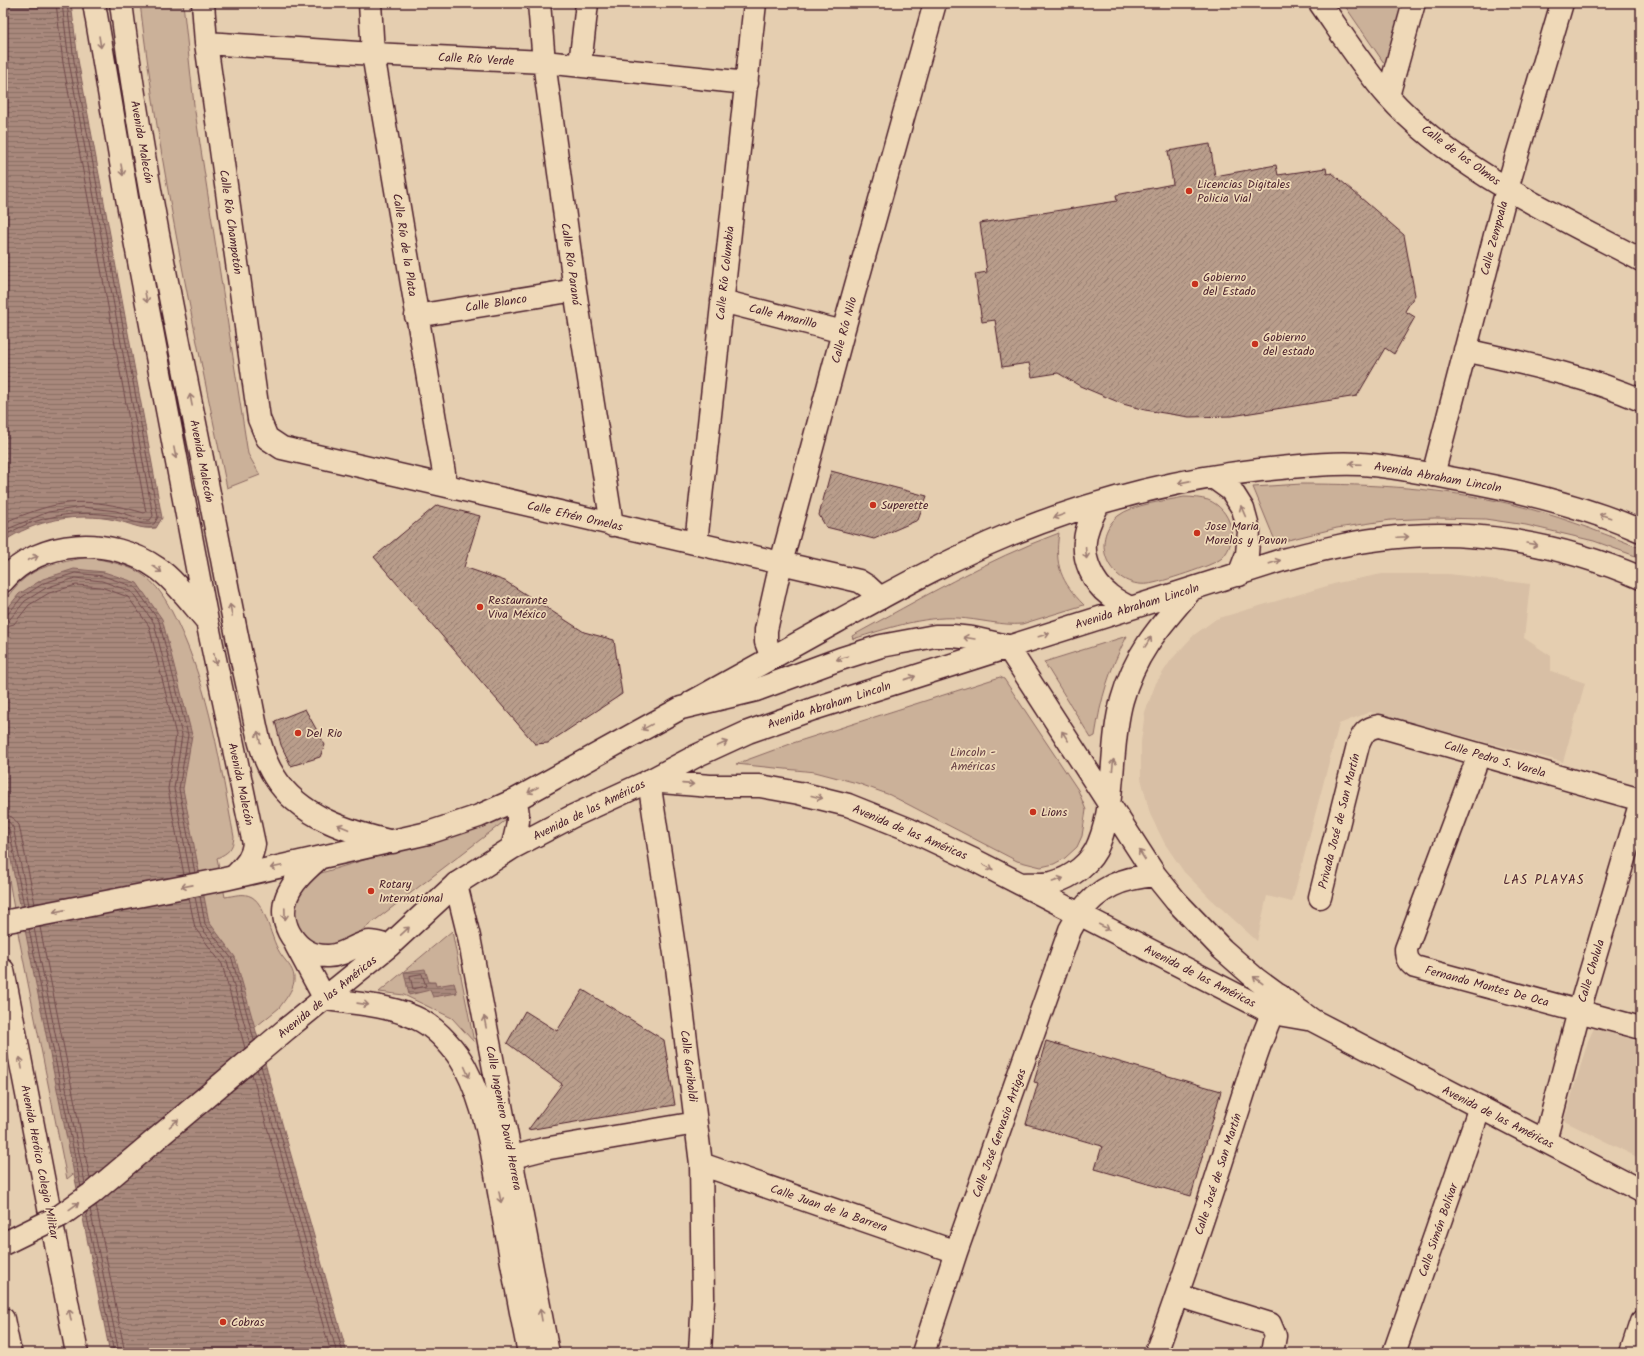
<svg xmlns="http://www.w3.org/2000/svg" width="1644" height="1356" font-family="Kalam,sans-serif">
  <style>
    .built { fill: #d8bfa5 }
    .park { fill: #cbb199; stroke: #8a6862 }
    .water { fill: url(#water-rules); stroke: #825e5b }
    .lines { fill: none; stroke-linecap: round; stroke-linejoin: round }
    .shore { stroke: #70494b; stroke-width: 1 }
    .building { fill: url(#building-hatch); stroke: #4a1f2b }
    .minor-casing { stroke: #4a1f2b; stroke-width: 25 }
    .major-casing { stroke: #4a1f2b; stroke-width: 25 }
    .highway-casing { stroke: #4a1f2b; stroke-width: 25 }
    .minor { stroke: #efd9b8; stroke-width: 22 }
    .major { stroke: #efd9b8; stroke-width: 22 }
    .highway { stroke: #efd9b8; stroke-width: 22 }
    .highway-bridge-casing { stroke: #4a1f2b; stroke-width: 25; stroke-linecap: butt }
    .highway-bridge { stroke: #efd9b8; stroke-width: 22 }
    .oneway { stroke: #9c7c72 }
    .poi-dot { fill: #c8321e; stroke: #efd9b8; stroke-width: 1.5 }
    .labels { text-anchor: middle; stroke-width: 3.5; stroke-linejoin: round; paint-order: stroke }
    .street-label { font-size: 12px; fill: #4a1f2b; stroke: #efd9b8 }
    .poi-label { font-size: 12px; fill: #4a1f2b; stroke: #efd9b8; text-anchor: start }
    .park-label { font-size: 12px; fill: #643c41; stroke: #efd9b8 }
    .neighbourhood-label { font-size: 13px; letter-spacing: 1px; fill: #4a1f2b; stroke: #efd9b8 }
  </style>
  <defs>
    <pattern id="water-rules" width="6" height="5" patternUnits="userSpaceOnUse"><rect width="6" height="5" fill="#a8887b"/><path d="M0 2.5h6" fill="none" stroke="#8b6f65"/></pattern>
    <pattern id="building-hatch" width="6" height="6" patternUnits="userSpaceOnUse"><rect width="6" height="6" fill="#b99d8b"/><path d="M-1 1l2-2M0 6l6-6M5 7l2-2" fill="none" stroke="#987f72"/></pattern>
  </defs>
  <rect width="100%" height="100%" fill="#e5ceb0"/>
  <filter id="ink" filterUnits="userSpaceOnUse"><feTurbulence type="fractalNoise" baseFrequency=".025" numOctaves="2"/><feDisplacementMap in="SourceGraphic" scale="8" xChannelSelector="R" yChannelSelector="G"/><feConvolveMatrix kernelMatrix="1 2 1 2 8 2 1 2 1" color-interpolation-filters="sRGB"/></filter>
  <g filter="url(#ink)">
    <path class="built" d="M1382,574h67l81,10 -6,54 27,18v15l34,12 -22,79 -193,-50 -31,12 -47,178 -25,-6 -10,45 -47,-43 -26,-26 -19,-28 -15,-30 -9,-36v-36l4,-30 11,-29 15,-23 23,-25 22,-16 121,-36z
      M1594,1028l47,14v117l-77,-38 24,-80z"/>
    <path class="park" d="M140,3h43l11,102 54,349 12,21 -33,13c-33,-160 -68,-322 -87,-485z
      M1343,3h60l-16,59 -3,1z
      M1302,484c70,0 140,4 209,20 42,10 84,26 124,42l6,2v10l-47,-17 -68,-16 -41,-6 -50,-1 -44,2 -54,8 -61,15 -23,-56z
      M1184,497c8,0 17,1 24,3 23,9 32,40 14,58 -7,7 -63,25 -74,26 -38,4 -60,-43 -30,-68 15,-12 48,-15 66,-19z
      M1059,533c-5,32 2,49 25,72l-62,19c-19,2 -44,-5 -64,-6 -36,-2 -72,11 -105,21l-1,-3c68,-37 134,-76 207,-103z
      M87,557c18,3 44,8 59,20 16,13 23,29 32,47 32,67 42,140 56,213 -1,12 -6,16 -17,21l8,39c9,-1 18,-5 27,0 15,9 18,43 30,59 6,8 13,14 12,25 -1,9 -9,19 -15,27l-212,171 -48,-241 -16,-93v-242c25,-37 43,-37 84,-46z
      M1127,636c-18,34 -26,62 -32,100l-4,2 -47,-76z
      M1000,677l4,2 74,111 8,20 -4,26 -5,11 -12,11 -11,6 -13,3 -24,-6 -127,-66 -33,-12 -42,-11 -79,-8 57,-21z
      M504,818l2,2 -163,125 -15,3 -17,-5 -17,-20v-15l4,-14 9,-12 14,-9z
      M452,931l22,111 -22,-24 -48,-23 -25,-3z"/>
    <path class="water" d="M3,3h68l7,57 84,458 -6,10c-16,2 -26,-5 -41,-8 -37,-8 -81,0 -112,22z
      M74,569l30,3 33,11 25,36 30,116 -9,54 26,133 26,35 112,396h-237l-107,-533v-206l16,-20 24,-15z
      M425,969l4,13h6l1,4 18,-3 3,10 -24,4 -3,-7 -21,5 -5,-23z"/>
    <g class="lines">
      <path class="shore" d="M3,524c7,-5 15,-7 23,-10 44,-17 73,-14 118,-1l2,-1 -83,-449 -7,-60
        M3,531l45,-19 35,-5 33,4 29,9h5l3,-4 -84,-454 -7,-59
        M3,537c30,-21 77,-28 112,-21 13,3 25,10 39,8l4,-7 -84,-456 -7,-58
        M3,616l4,-1 15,-18 22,-14 31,-10 28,3 32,11 24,34 29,114 -9,54 16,84
        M3,621l7,-2 15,-18 21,-13 29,-10 27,3 30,11 22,31 28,112 -8,54 16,85
        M3,627l11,-3 15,-19 20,-12 27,-8 25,2 27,10 21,29 27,109 -8,54 16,86
        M3,814l9,3 7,8 16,79
        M3,820l6,2 4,5 16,78
        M3,825l6,4 15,77
        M200,896l5,28 27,35 22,81
        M195,897l6,30 26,34 23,83
        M189,898l6,30 27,36 23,84
        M40,927l50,252
        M34,928l51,255
        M29,929l52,258
        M422,974l4,12 -13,3 -3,-13z
        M261,1066l82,287
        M257,1069l80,284
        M252,1074l79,279
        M96,1205l29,148
        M90,1209l29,144
        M86,1212l28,141"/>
    </g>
    <path class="building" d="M1210,144l5,32 61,-11 2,10 48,-7 1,6 5,-1 72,62 11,60 -10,16 10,6 -21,37 -9,-6 -28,48 -125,20 -43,1 -44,-7 -22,-6 -43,-18 -22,-13 -26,4 -3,-14 -27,4 -7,-47 -13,2 -7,-48 12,-2 -7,-49 137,-22 -1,-6 57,-11 -5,-33z
      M831,471l96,25 -9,24 -44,19 -48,-12 -7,-12z
      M437,505l43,11 -16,51 41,14 79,51 30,8 8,54 -74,49 -13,1 -161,-187z
      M305,709l20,36 -5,12 -29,9 -10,-21 -6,-24z
      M583,990l81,50 11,65 -147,25 34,-46 -55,-41 18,-32 32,20z
      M1046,1041l175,50 -30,105 -96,-27 7,-23 -76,-22 12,-41 -4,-1z"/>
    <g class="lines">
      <defs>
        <path id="minor" d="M203,3l3,40 53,376 8,19 15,10 577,133 8,5 13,12
          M370,3l3,51 71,419v12
          M539,3l5,59 31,228 37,235
          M1320,3c21,30 44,66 68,93 65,73 168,119 253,164
          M206,43l167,11 171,8 203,21
          M580,65l7,-62
          M1388,96l26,-93
          M722,301l121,31
          M416,316l159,-26
          M1465,350c61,14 117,25 176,50
          M1433,475l74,-286 55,-186
          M696,543l59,-540
          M772,658l-6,-16v-12l15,-67 62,-231 92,-329
          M1479,755l-73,194c0,9 2,13 9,18l226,61
          M649,781l28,186 24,197 2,134 -3,55
          M1320,897l38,-152c5,-12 8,-17 21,-19l262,74
          M1545,1141l34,-130 62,-210
          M494,1162l50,-13 152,-26
          M701,1164l255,88
          M1177,1295l93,29 5,12 -3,17
          M923,1353l33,-101 114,-322 9,-16
          M1156,1353c25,-68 48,-136 70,-205 17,-50 31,-104 54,-152
          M1394,1353l86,-246
          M1631,1353l10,-31"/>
        <path id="major" d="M94,3l33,195 80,423 47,223c-2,15 -9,21 -19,32
          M121,3c24,187 65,371 101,556 9,48 18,95 29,142 5,26 9,53 23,75 25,41 75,56 119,66
          M1213,477l18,13 12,19 6,22 -2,23 -8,21
          M1099,503c-6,12 -13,24 -14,38 -2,19 8,42 24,54 6,5 14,9 21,13
          M3,581c37,-43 108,-45 154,-13 17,11 36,37 50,53
          M1007,646l148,229 21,26 46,48 34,30 56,41 329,171
          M692,702c49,-27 98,-54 146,-81 55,-30 110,-61 168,-85 80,-33 167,-56 254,-66 34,-3 67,-8 101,-6 33,2 67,10 100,16 61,11 122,26 180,51
          M649,781l49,-26 50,-23 65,-23 466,-148c34,-9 67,-18 101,-22 88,-12 180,4 261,39
          M649,781l61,5h50l39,7 49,12 60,24 68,32 296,152 35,6
          M456,884l13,53 79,416
          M1021,884c10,-1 21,1 31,-1 19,-5 40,-20 47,-40 18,-45 10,-97 23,-143 13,-47 38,-74 69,-110
          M1079,914c20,-27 43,-36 76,-39
          M3,970l74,383
          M325,999c32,5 68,6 97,22 16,9 34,29 43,46 20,38 27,83 34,125 10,54 19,107 30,161
          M3,1319l7,34"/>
        <path id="highway" d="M512,848c5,-19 9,-29 3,-48
          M318,859c-12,11 -25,22 -31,37 -11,28 10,61 41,60 15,0 26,-11 40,-14 6,-1 15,3 21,4
          M3,922l222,-43 203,-46 51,-17 36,-16 166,-92 75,-18 84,-31 41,-13 54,-10h18l19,2 35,8
          M296,945l29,54
          M289,1027l100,-81 67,-62 56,-36 61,-32 76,-35"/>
      </defs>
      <use href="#minor" class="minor-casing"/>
      <use href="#major" class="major-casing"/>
      <use href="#highway" class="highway-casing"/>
      <use href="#minor" class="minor"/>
      <use href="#major" class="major"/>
      <use href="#highway" class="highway"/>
      <defs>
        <path id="highway-bridge" d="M3,1244l57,-28 31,-22 198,-167"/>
      </defs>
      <use href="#highway-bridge" class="highway-bridge-casing"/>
      <use href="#highway-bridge" class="highway-bridge"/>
    </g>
    <defs><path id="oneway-shaft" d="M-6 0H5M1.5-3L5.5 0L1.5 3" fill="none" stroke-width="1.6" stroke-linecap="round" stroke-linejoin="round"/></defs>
    <g class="oneway">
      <use href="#oneway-shaft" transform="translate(100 42) rotate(81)"/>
      <use href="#oneway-shaft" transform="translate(122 170) rotate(80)"/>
      <use href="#oneway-shaft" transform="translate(146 297) rotate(79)"/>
      <use href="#oneway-shaft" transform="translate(191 400) rotate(-101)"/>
      <use href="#oneway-shaft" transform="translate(175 453) rotate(79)"/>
      <use href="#oneway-shaft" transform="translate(1355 464) rotate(-178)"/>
      <use href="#oneway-shaft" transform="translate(1184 482) rotate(169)"/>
      <use href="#oneway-shaft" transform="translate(1243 511) rotate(-113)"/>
      <use href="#oneway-shaft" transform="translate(1059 516) rotate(160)"/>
      <use href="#oneway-shaft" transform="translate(1605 516) rotate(-162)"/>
      <use href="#oneway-shaft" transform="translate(1403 537) rotate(-3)"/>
      <use href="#oneway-shaft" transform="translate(1532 544) rotate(10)"/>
      <use href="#oneway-shaft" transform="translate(1086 553) rotate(85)"/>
      <use href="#oneway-shaft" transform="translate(33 558) rotate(-24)"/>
      <use href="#oneway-shaft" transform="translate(1275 562) rotate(-18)"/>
      <use href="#oneway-shaft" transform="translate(157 569) rotate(36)"/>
      <use href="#oneway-shaft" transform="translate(231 610) rotate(-101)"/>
      <use href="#oneway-shaft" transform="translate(1044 635) rotate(-17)"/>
      <use href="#oneway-shaft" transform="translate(969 638) rotate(-171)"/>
      <use href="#oneway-shaft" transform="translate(1148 642) rotate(-58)"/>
      <use href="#oneway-shaft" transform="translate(842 658) rotate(162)"/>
      <use href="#oneway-shaft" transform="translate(215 659) rotate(78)"/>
      <use href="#oneway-shaft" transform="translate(910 678) rotate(-18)"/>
      <use href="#oneway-shaft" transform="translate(647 727) rotate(151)"/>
      <use href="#oneway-shaft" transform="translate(1065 736) rotate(-123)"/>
      <use href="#oneway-shaft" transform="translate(259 737) rotate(-103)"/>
      <use href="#oneway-shaft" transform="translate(722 744) rotate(-24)"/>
      <use href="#oneway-shaft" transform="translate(1113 765) rotate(-84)"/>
      <use href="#oneway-shaft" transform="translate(688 784) rotate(4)"/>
      <use href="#oneway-shaft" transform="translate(533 790) rotate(151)"/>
      <use href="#oneway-shaft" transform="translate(817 797) rotate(14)"/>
      <use href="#oneway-shaft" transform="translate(343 827) rotate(-157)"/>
      <use href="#oneway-shaft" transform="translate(1142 855) rotate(-123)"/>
      <use href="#oneway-shaft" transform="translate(276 867) rotate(168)"/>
      <use href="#oneway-shaft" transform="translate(988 867) rotate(28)"/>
      <use href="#oneway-shaft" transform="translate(1058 880) rotate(-19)"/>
      <use href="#oneway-shaft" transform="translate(187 886) rotate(169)"/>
      <use href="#oneway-shaft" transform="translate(59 911) rotate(169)"/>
      <use href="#oneway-shaft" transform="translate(285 914) rotate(88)"/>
      <use href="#oneway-shaft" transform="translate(1104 927) rotate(27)"/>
      <use href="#oneway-shaft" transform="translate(405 931) rotate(-43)"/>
      <use href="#oneway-shaft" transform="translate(1258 980) rotate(-143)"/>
      <use href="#oneway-shaft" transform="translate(363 1004) rotate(8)"/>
      <use href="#oneway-shaft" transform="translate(485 1022) rotate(-101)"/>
      <use href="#oneway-shaft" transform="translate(21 1063) rotate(-101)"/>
      <use href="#oneway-shaft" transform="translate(467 1072) rotate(66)"/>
      <use href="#oneway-shaft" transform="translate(174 1123) rotate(-40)"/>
      <use href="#oneway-shaft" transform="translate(500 1197) rotate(79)"/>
      <use href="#oneway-shaft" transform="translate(74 1206) rotate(-36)"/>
      <use href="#oneway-shaft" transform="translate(70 1315) rotate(-101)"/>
      <use href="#oneway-shaft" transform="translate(541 1315) rotate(-100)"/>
    </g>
  </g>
  <g class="poi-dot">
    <circle cx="1189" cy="191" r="4"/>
    <circle cx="1195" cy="284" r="4"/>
    <circle cx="1255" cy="344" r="4"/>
    <circle cx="873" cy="505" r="4"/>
    <circle cx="1197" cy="533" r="4"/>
    <circle cx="480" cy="607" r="4"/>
    <circle cx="298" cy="733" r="4"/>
    <circle cx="1033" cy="812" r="4"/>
    <circle cx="371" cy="891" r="4"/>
    <circle cx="223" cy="1322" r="4"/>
  </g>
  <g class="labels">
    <g class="street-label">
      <text transform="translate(476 59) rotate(3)" y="4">Calle Río Verde</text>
      <text transform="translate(142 142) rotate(80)" y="4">Avenida Malecón</text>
      <text transform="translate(1461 155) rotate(36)" y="4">Calle de los Olmos</text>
      <text transform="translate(231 222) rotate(82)" y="4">Calle Río Champotón</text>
      <text transform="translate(1494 238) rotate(-75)" y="4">Calle Zempoala</text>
      <text transform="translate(405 245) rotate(81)" y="4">Calle Río de la Plata</text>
      <text transform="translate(571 264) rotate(82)" y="4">Calle Río Paraná</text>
      <text transform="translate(725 273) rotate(-84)" y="4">Calle Río Columbia</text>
      <text transform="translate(496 303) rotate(-9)" y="4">Calle Blanco</text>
      <text transform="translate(783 316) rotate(14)" y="4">Calle Amarillo</text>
      <text transform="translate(844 330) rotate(-75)" y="4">Calle Río Nilo</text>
      <text transform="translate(202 461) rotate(79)" y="4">Avenida Malecón</text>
      <text transform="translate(1438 477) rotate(10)" y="4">Avenida Abraham Lincoln</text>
      <text transform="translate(575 516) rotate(13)" y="4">Calle Efrén Ornelas</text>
      <text transform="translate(1137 606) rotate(-17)" y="4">Avenida Abraham Lincoln</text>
      <text transform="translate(829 705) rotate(-18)" y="4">Avenida Abraham Lincoln</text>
      <text transform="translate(1495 759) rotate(16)" y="4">Calle Pedro S. Varela</text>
      <text transform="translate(241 784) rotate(78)" y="4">Avenida Malecón</text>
      <text transform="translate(589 810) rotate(-26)" y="4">Avenida de las Américas</text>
      <text transform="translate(1339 821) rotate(-76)" y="4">Privada José de San Martín</text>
      <text transform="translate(910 832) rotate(23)" y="4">Avenida de las Américas</text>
      <text transform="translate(1591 971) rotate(-73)" y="4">Calle Cholula</text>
      <text transform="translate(1200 976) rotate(27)" y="4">Avenida de las Américas</text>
      <text transform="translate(1487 986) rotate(15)" y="4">Fernando Montes De Oca</text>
      <text transform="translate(327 997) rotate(-39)" y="4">Avenida de las Américas</text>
      <text transform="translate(689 1066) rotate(83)" y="4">Calle Garibaldi</text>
      <text transform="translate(1498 1117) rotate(27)" y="4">Avenida de las Américas</text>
      <text transform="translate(504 1118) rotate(79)" y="4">Calle Ingeniero David Herrera</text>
      <text transform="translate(999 1133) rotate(-70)" y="4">Calle José Gervasio Artigas</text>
      <text transform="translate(40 1162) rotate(79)" y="4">Avenida Heróico Colegio Militar</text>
      <text transform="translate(1218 1174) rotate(-72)" y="4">Calle José de San Martín</text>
      <text transform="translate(829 1208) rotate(19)" y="4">Calle Juan de la Barrera</text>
      <text transform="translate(1438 1230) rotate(-71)" y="4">Calle Simón Bolívar</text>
    </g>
    <g class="poi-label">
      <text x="1197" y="188">Licencias Digitales<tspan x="1197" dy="14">Policia Vial</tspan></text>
      <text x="1203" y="281">Gobierno<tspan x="1203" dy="14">del Estado</tspan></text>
      <text x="1263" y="341">Gobierno<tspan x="1263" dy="14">del estado</tspan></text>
      <text x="881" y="509">Superette</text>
      <text x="1205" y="530">Jose Maria<tspan x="1205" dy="14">Morelos y Pavon</tspan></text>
      <text x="488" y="604">Restaurante<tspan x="488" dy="14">Viva México</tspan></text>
      <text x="306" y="737">Del Rio</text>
      <text x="1041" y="816">Lions</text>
      <text x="379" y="888">Rotary<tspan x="379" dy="14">International</tspan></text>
      <text x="231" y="1326">Cobras</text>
    </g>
    <g class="park-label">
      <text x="973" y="756">Lincoln -<tspan x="973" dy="14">Américas</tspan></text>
    </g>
    <g class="neighbourhood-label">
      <text x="1544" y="884">LAS PLAYAS</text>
    </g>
  </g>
  <rect width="1644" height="1356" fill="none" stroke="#efd9b8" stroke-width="16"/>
  <rect x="8" y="8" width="1628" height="1340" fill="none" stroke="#4a1f2b" stroke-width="1.5" filter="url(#ink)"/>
</svg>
